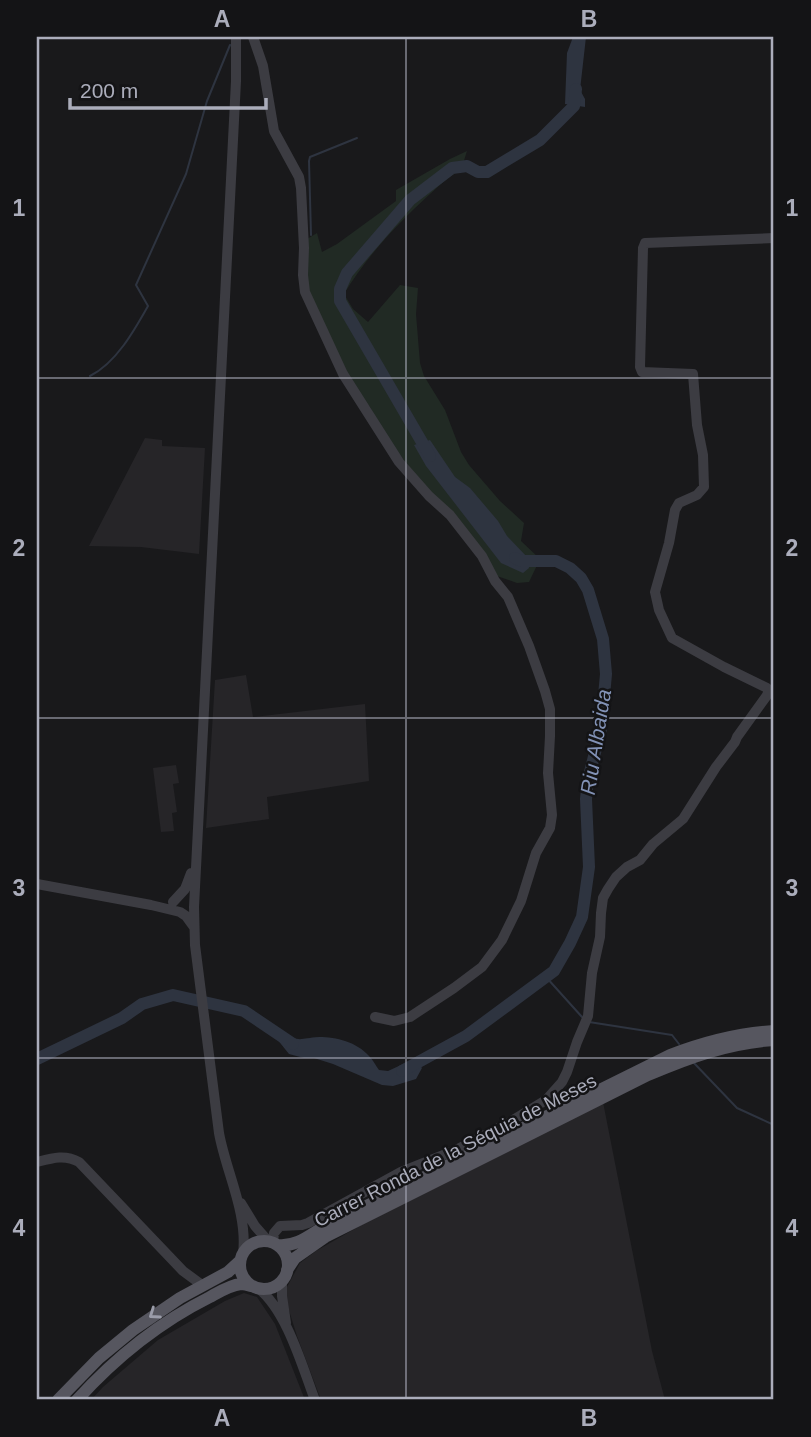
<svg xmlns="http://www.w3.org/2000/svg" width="811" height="1437" font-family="Arial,sans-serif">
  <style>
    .built { fill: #262528 }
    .green { fill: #212a24 }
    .water { fill: #2e3440 }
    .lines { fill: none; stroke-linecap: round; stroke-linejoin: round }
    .stream { stroke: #2e3440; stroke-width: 2 }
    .river { stroke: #2e3440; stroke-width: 12 }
    .minor { stroke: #3c3c42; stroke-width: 10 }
    .major { stroke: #56565f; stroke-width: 12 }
    .rail { stroke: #4f4f57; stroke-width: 2; stroke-dasharray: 9 7; stroke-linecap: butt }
    .oneway { stroke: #9a9ca9 }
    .grid { fill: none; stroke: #abadbb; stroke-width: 2; stroke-opacity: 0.55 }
    .labels { text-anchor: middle; stroke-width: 5; stroke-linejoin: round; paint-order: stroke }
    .street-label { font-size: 19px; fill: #abadbb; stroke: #141416 }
    .water-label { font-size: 21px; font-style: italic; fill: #8292b6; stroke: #141416 }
    .neatline { fill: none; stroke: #abadbb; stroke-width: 2.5 }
    .grid-label { font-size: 23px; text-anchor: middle; font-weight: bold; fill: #abadbb }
  </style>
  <rect width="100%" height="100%" fill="#19191b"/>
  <path class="built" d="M145,438l17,2v6l43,2 -6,106 -58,-7 -52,-1z
    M246,675l7,42 112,-13 4,77 -102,16 2,22 -63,9 9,-148z
    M176,765l3,18 -6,1 4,28 -5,1 2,18 -13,1 -8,-64z
    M602,1097l50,254 13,49h-344l-24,-64 -10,-32v-17l13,-24 16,-12 178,-102z
    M244,1293l13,4 18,27 30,76h-214l12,-13 55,-47 67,-39z"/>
  <path class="green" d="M467,151l-6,19c-12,6 -21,15 -31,24 -32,29 -64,63 -86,100l9,15 15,13 32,-37 18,3 -2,26 4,49 4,13 21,34 16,42 8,13 31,36 24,22 -3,18 19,18 -11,23 -12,1 -20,-7 -111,-138 -16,-31 -12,-13 -10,-20 -40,-83 -2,-13 1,-39 10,-6 5,19 15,-8 59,-43v-11l54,-31z"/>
  <path class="water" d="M573,37h13l-6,53 5,9v8l-20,-3 2,-51z
    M430,440l25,37 15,11 28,33 9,15 21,22 1,10 -6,5 -22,-10 -75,-97 -12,-21z
    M282,1033c19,10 18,5 37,4 17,0 38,5 50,19 4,4 7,10 10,14l9,1 26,-12 8,9 -6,11 -23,7 -11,-1 -49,-21 -19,-6h-10l-15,-4 -12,-15z"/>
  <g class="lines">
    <path class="stream" d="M311,235l-2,-74 1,-4 47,-19
      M90,376c26,-13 44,-45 58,-70l-12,-21 50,-111 21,-73 23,-56
      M546,977l36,40
      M589,1022l83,13 7,9
      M693,1062l44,46 37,17"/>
    <path class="river" d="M430,456l-90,-155v-12l7,-16 63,-73 42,-32 15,-2 11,6h9l53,-32 34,-34 2,-17
      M37,1059l85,-41 20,-14 31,-9 71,16 49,33
      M402,1071l64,-35 88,-65 16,-28 12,-26 7,-50 -3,-68 2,-19 13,-51 5,-55 -3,-35 -15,-49 -7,-12 -11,-10 -14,-7h-35l-6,-3"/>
    <path class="minor" d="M236,37v44l-42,826 1,38 24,188c7,39 29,80 24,121
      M253,37l10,29 11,65 25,46 2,11 3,60 -1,27 2,17 38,82 56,88 30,34 21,19 32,41 13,25 13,16 21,49 16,45 5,18v27l-2,37 4,42 -2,13 -14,25 -15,48 -19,39 -20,27 -28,21 -44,29 -16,4 -19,-4
      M37,884l114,21 29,7 6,4 8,11
      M173,902l12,-13 6,-16
      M37,1162c15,-4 28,-8 42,0l104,109 19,14
      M241,1203l14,23 14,16
      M273,1243l1,-10 6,-7 22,-1 6,-2 93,-51 55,-22 54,-28 36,-22 16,-18 5,-10 10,-30 11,-26 4,-43 8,-36 1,-24 2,-15 5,-9 8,-12 11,-10 13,-7 13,-16 30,-25 33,-52 19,-25 2,-5 31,-43 -1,-6 -43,-21 -52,-29 -13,-28 -4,-18 14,-49 6,-33 4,-7 18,-8 7,-8 -1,-32 -6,-30 -4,-51 -51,-2 -2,-5 3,-119 2,-5 129,-5
      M282,1280v16l4,27
      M258,1288c29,23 44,78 57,112"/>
    <path class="major" d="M240 1265a24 24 0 1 1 48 0a24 24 0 1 1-48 0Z
      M277,1245c17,2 29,-7 43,-16l350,-174c34,-13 68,-22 104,-24
      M287,1270l8,-12 30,-21 323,-162c42,-18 81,-32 126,-35
      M58,1400l41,-42 34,-28 47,-32 48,-26 12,-11
      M77,1400c38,-42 83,-78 133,-103 9,-5 20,-12 31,-13 3,0 7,1 10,2"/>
    <path class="rail" d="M773,1400l1,-7"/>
  </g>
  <defs><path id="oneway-chevron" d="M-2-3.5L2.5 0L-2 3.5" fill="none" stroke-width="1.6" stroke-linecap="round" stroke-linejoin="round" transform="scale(1.75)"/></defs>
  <use class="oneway" href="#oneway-chevron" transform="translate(154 1314) rotate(145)"/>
  <path class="grid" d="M406,37v1363M37,378h737M37,718h737M37,1058h737"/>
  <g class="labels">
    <g class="street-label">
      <text transform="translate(455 1150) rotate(-27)" y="7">Carrer Ronda de la Séquia de Meses</text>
    </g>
    <g class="water-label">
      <text transform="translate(596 742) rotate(-81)" y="7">Riu Albaida</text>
    </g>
  </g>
  <rect width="811" height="1437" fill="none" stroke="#141416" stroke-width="77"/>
  <path d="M70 98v10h196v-10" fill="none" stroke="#abadbb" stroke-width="3.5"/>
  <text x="80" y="98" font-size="21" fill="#abadbb" stroke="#141416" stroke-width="5" paint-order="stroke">200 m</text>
  <rect x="38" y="38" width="734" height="1360" class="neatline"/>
  <g class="grid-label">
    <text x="222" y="27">A</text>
    <text x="589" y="27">B</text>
    <text x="19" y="216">1</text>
    <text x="792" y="216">1</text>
    <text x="19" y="556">2</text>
    <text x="792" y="556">2</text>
    <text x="19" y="896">3</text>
    <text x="792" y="896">3</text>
    <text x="19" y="1236">4</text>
    <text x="792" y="1236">4</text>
    <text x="222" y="1426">A</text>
    <text x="589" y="1426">B</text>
  </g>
</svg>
